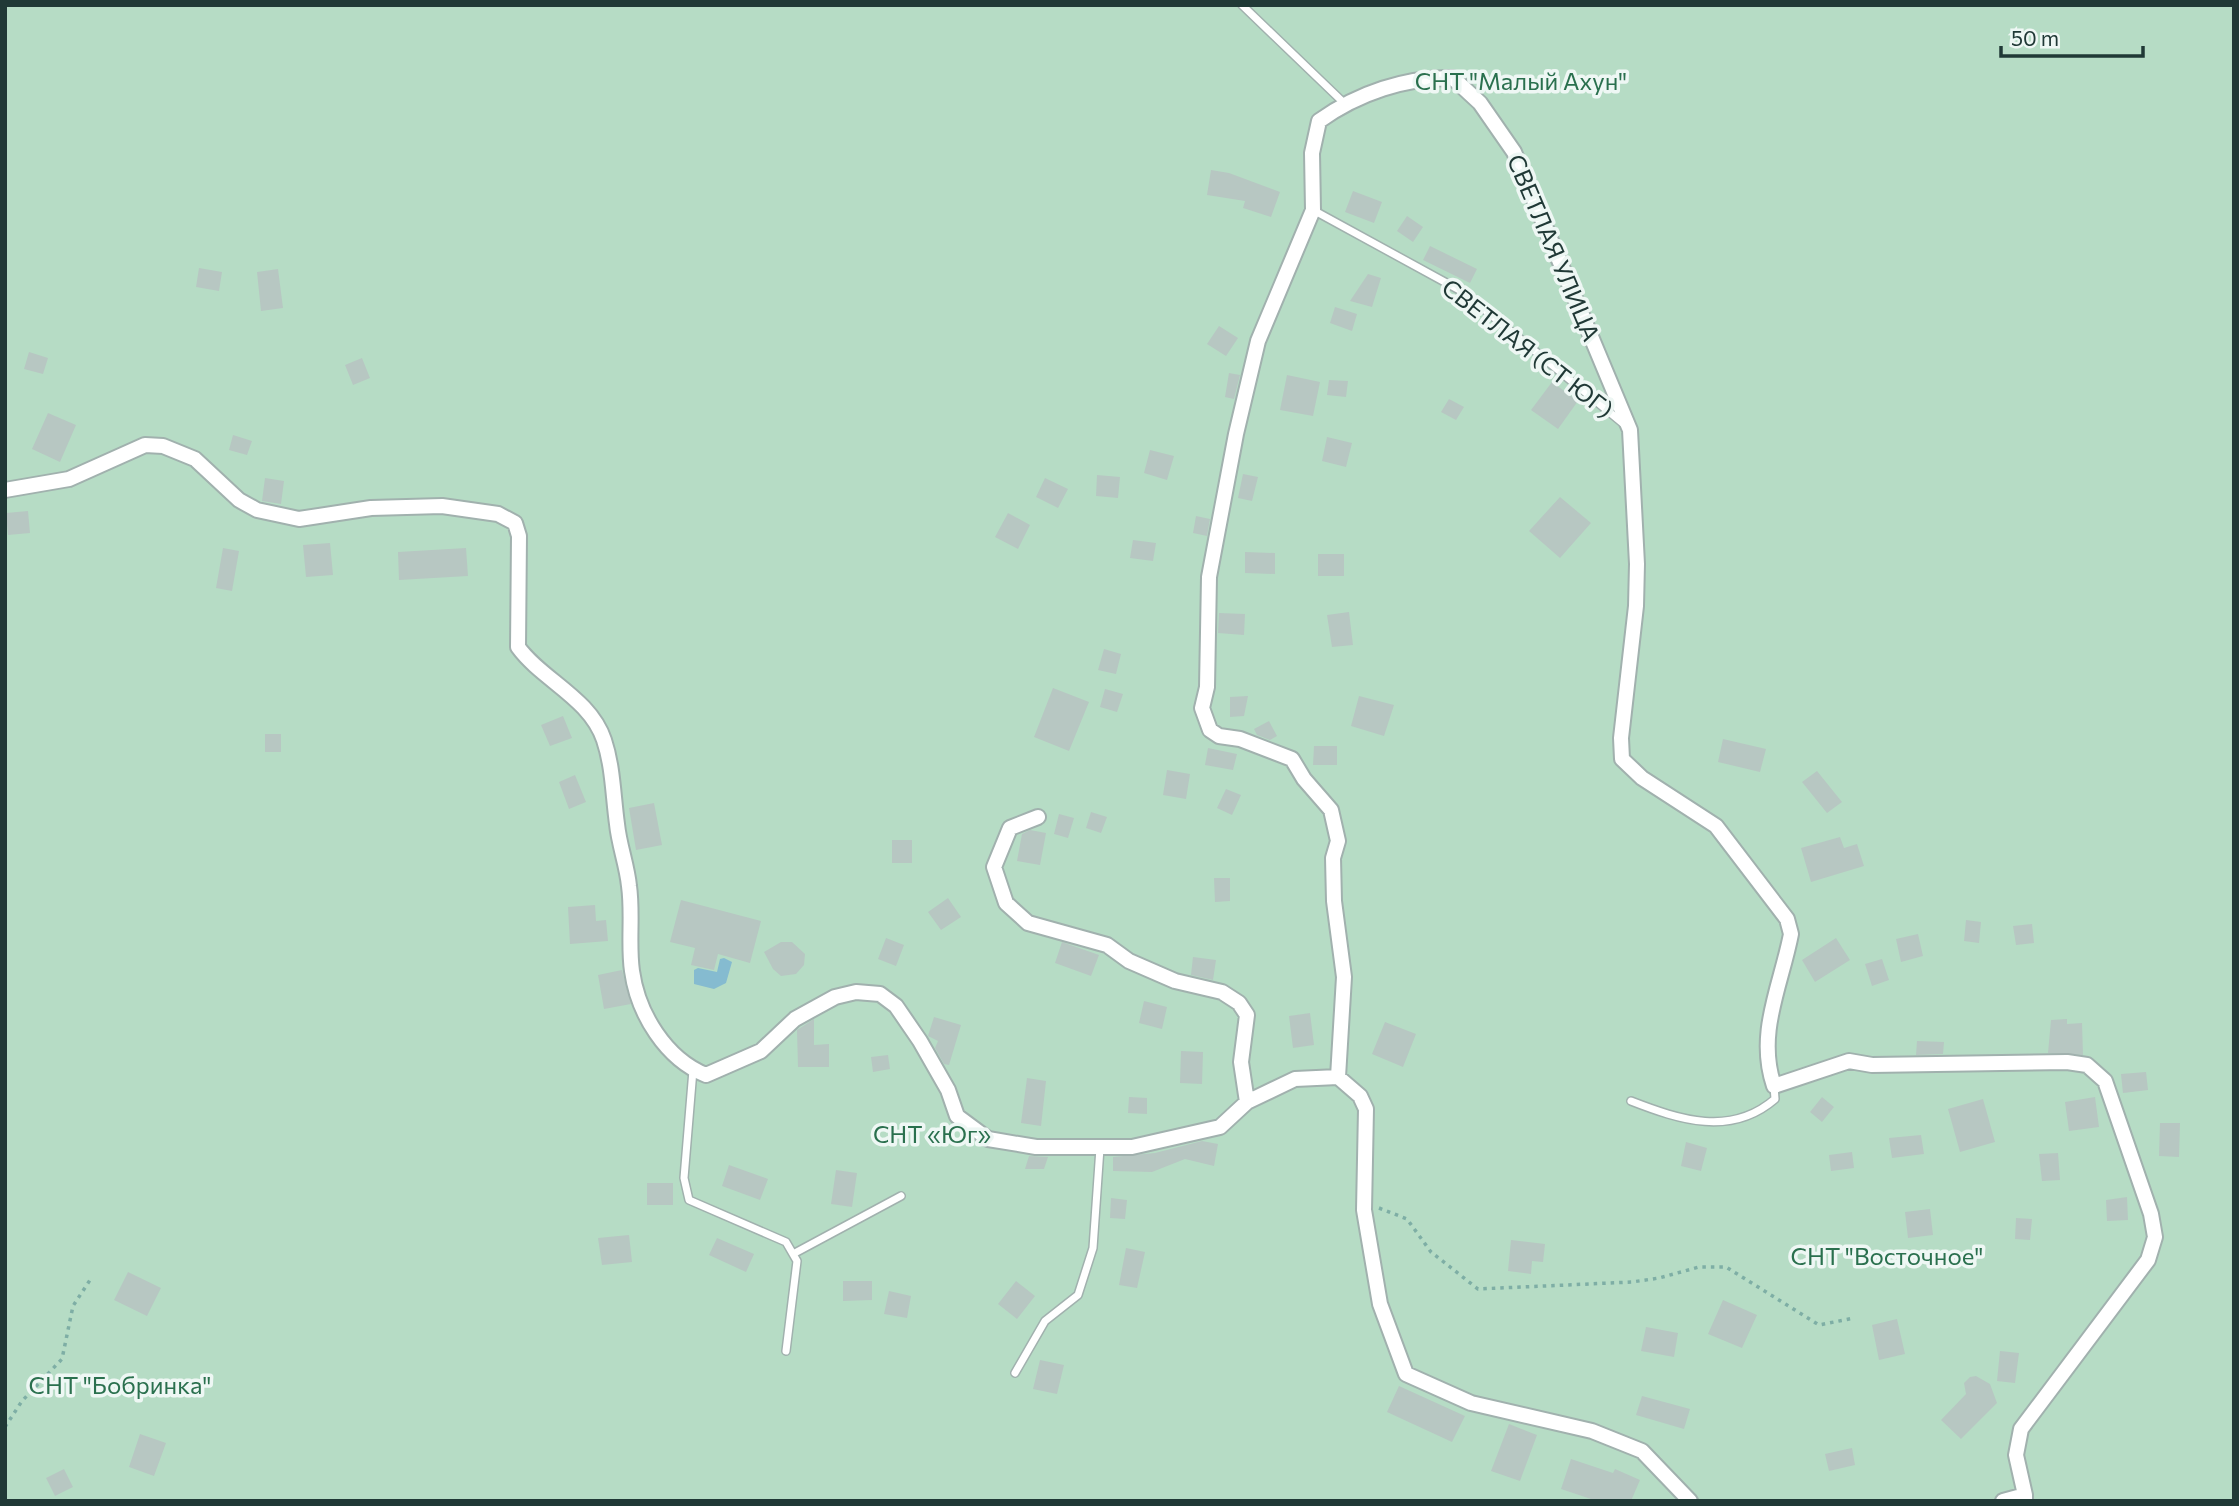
<svg xmlns="http://www.w3.org/2000/svg" width="2239" height="1506" font-family="Commissioner,sans-serif">
  <style>
    .green { fill: #b6dcc5 }
    .water { fill: #85bbd0 }
    .building { fill: #b7c7c2 }
    .lines { fill: none; stroke-linecap: round; stroke-linejoin: round }
    .service-casing { stroke: #a1b1ae; stroke-width: 10 }
    .minor-casing { stroke: #a1b1ae; stroke-width: 18 }
    .path { stroke: #7eaea5; stroke-width: 3.5; stroke-dasharray: 3.5 5; stroke-linecap: butt }
    .service { stroke: #fff; stroke-width: 7 }
    .minor { stroke: #fff; stroke-width: 14 }
    .labels { text-anchor: middle; stroke-width: 7; stroke-linejoin: round; paint-order: stroke }
    .park-label { font-size: 24px; fill: #2a704e; stroke: #eef7f4 }
    .street-label { font-size: 24px; fill: #203936; stroke: #eef7f4 }
  </style>
  <rect width="100%" height="100%" fill="#deeae6"/>
  <path class="green" d="M5,5h2229v1496h-2229z"/>
  <path class="water" d="M724,958l8,4 -6,21 -12,6 -20,-5v-14l4,-2 19,4 3,-13z"/>
  <path class="building" d="M1211,170l18,3 51,19 -9,25 -28,-9 2,-7 -38,-6z
    M1353,191l29,11 -8,21 -29,-11z
    M1407,216l16,11 -10,15 -16,-11z
    M1430,246l47,23 -7,14 -47,-23z
    M199,268l23,4 -3,19 -23,-4z
    M278,269l5,39 -22,3 -4,-39z
    M1368,274l13,4 -9,29 -22,-6z
    M1335,307l22,7 -5,17 -22,-8z
    M1219,326l19,12 -12,18 -19,-12z
    M29,352l19,6 -5,16 -19,-5z
    M362,358l8,20 -17,7 -8,-20z
    M1229,373l11,2 -6,24 -9,-2z
    M1287,375l33,7 -7,34 -33,-6z
    M1329,380l19,1 -2,16 -19,-2z
    M1552,382l26,19 -20,28 -27,-19z
    M1449,399l15,8 -8,13 -15,-8z
    M48,413l28,12 -16,37 -28,-13z
    M233,435l19,6 -5,14 -18,-5z
    M1327,437l25,6 -6,24 -24,-6z
    M1150,450l24,6 -7,24 -23,-7z
    M1243,474l15,3 -6,24 -14,-3z
    M1097,475l23,2 -2,21 -22,-2z
    M265,478l19,3 -3,23 -19,-3z
    M1045,478l23,11 -10,19 -22,-11z
    M1560,497l31,26 -31,35 -31,-27z
    M28,511l2,22 -22,2 -2,-22z
    M1008,513l22,12 -12,24 -23,-12z
    M1196,516l14,3 -3,17 -14,-3z
    M1133,540l23,3 -3,18 -23,-3z
    M330,543l3,32 -27,2 -3,-32z
    M223,548l16,3 -7,40 -16,-3z
    M466,548l2,28 -69,4 -1,-28z
    M1245,552l30,1v21l-30,-1z
    M1318,554h26v22h-26z
    M1349,612l4,33 -21,2 -5,-32z
    M1219,613l26,1 -1,21 -26,-2z
    M1104,649l17,5 -5,20 -18,-4z
    M1053,688l36,14 -20,49 -35,-14z
    M1105,689l18,5 -6,18 -17,-5z
    M1248,696l-4,20 -14,1v-20z
    M1359,696l35,9 -10,31 -33,-10z
    M563,716l9,22 -22,8 -9,-21z
    M1269,721l8,15 -7,4 -13,-5 -3,-6z
    M265,734h16v18h-16z
    M1723,739l43,10 -6,23 -42,-10z
    M1314,746h23v19h-24z
    M1208,748l29,6 -4,16 -28,-5z
    M1167,770l23,4 -4,25 -23,-4z
    M1817,771l25,31 -15,11 -25,-31z
    M575,775l11,27 -17,7 -10,-27z
    M1226,789l15,6 -9,20 -15,-7z
    M654,803l8,42 -26,5 -7,-42z
    M1091,812l16,5 -6,16 -15,-5z
    M1059,814l15,4 -6,20 -14,-4z
    M1030,830l16,3 -6,32 -23,-4 5,-27z
    M1840,837l4,11 13,-4 7,22 -53,16 -10,-34z
    M892,840h20v23h-20z
    M1214,878h16v23l-15,1z
    M948,898l13,19 -20,13 -13,-18z
    M681,900l80,21 -11,42 -32,-9 -4,16 -23,-5 4,-17 -25,-6z
    M595,905l1,16 10,-1 2,21 -38,3 -2,-37z
    M1966,920l15,2 -2,21 -15,-2z
    M2032,924l2,19 -18,2 -3,-19z
    M1918,934l5,22 -22,6 -5,-23z
    M886,938l18,7 -8,21 -18,-7z
    M1836,938l14,22 -35,22 -13,-22z
    M781,942h11l13,12 -1,11 -8,9 -15,2 -8,-7 -9,-17z
    M1062,942l37,13 -8,21 -36,-13z
    M1193,957l23,3 -3,20 -22,-5z
    M1882,959l7,21 -17,6 -7,-22z
    M622,970l9,34 -27,5 -6,-34z
    M1144,1001l23,6 -5,22 -23,-6z
    M1310,1013l4,32 -21,3 -4,-32z
    M934,1017l27,8 -12,40 -5,-1 -9,-16 3,-7 -10,-5z
    M814,1019v26l15,-1v23h-31l-1,-37z
    M2067,1019v5l15,-1 1,32 -35,-2 3,-33z
    M1385,1022l31,12 -13,33 -31,-13z
    M1917,1041l27,1 -1,12 -27,1z
    M1181,1051l22,1 -1,32 -22,-1z
    M888,1055l2,14 -17,3 -2,-15z
    M2146,1072l2,18 -25,3 -2,-19z
    M1027,1078l19,3 -5,45 -20,-3z
    M1129,1097l18,1v16l-19,-1z
    M1822,1097l12,10 -12,15 -12,-10z
    M2095,1097l4,30 -30,4 -4,-29z
    M1983,1099l12,43 -35,10 -12,-43z
    M2160,1123h20l-1,34 -20,-1z
    M1921,1135l3,19 -32,4 -3,-20z
    M1202,1141l16,3 -4,22 -29,-7 -33,13 -39,-1v-14l42,-4z
    M1686,1142l21,6 -6,23 -20,-5z
    M1852,1152l2,16 -23,3 -2,-16z
    M2058,1153l2,27 -18,1 -3,-27z
    M1029,1156l19,1 -4,12h-19z
    M729,1165l39,14 -8,21 -38,-14z
    M836,1170l21,3 -5,34 -21,-3z
    M647,1183h26v22h-26z
    M2127,1197l1,23 -21,1 -1,-21z
    M1111,1198l16,2 -2,19 -15,-1z
    M1930,1209l3,26 -25,3 -3,-26z
    M2016,1218l16,1 -2,21 -15,-1z
    M629,1235l3,27 -30,3 -4,-27z
    M717,1238l37,16 -8,18 -37,-17z
    M1511,1240l34,4 -2,18 -11,-1 -1,13 -23,-3z
    M1126,1248l19,4 -8,36 -18,-3z
    M128,1272l33,16 -14,28 -33,-16z
    M843,1281h29v19l-29,1z
    M1016,1281l19,15 -18,23 -19,-15z
    M889,1291l22,5 -4,22 -23,-4z
    M1723,1300l34,15 -15,33 -34,-14z
    M1897,1319l8,35 -26,6 -7,-35z
    M1646,1327l32,6 -4,24 -33,-6z
    M2000,1351l19,2 -4,30 -18,-2z
    M1040,1360l24,5 -7,29 -24,-5z
    M1976,1376l14,8 7,19 -36,36 -20,-19 25,-26 -2,-11 6,-6z
    M1399,1386l66,30 -13,26 -65,-30z
    M1642,1396l48,13 -6,20 -48,-14z
    M1509,1424l28,11 -17,46 -29,-10z
    M140,1434l26,9 -12,33 -25,-9z
    M1852,1448l3,17 -26,6 -4,-17z
    M1571,1459l42,14 2,-4 25,11 -9,21h-34l-36,-12z
    M64,1469l9,18 -18,9 -9,-18z"/>
  <g class="lines">
    <defs>
      <path id="service" d="M1242,5l102,98
        M1313,210l150,82 162,133
        M693,1070l-9,108 5,22 97,42 11,19 -11,90
        M1631,1101c49,19 100,36 144,-2l-1,-13
        M793,1254l108,-58
        M1015,1373l30,-52 33,-26 15,-47 7,-100"/>
      <path id="minor" d="M5,490l64,-11 76,-34 18,1 32,13 44,41 18,10 42,9 72,-11 71,-2 56,8 17,9 4,13 -1,111c24,33 72,51 86,93 9,27 9,55 13,84 2,21 10,41 12,62 4,28 -1,58 3,85 6,43 34,88 74,104l55,-24 34,-32 40,-22 21,-5 24,2 16,12 24,35 28,49 9,26 31,23 48,8h96l88,-20 27,-25 48,-23 43,-2
        M1038,817l-28,11 -16,39 12,36 22,20 79,22 22,16 46,20 47,11 17,11 8,12 -6,47 6,40
        M1690,1501l-48,-50 -50,-20 -121,-28 -65,-29 -26,-70 -16,-94 2,-101 -6,-13 -22,-19 6,-100 -10,-76 -1,-43 5,-17 -7,-31 -27,-31 -12,-20 -52,-20 -21,-3 -9,-6 -8,-22 5,-21 2,-110 27,-143 22,-93 55,-131 -1,-57 7,-32c39,-28 87,-44 134,-43l27,25 34,49 116,278 7,134 -1,42 -15,132 1,21 20,19 74,48 71,93 4,15c-10,52 -35,99 -17,152l75,-25 23,4 195,-3 20,3 18,16 46,133 4,23 -7,23 -127,169 -5,26 9,40
        M2003,1501l22,-6v6"/>
    </defs>
    <use href="#service" class="service-casing"/>
    <use href="#minor" class="minor-casing"/>
    <path class="path" d="M1379,1208l28,11 24,33 47,37 154,-7 27,-4 40,-11h27l93,58 35,-7
      M5,1427l17,-26 40,-42 11,-53 19,-29"/>
    <use href="#service" class="service"/>
    <use href="#minor" class="minor"/>
  </g>
  <g class="labels">
    <g class="park-label">
      <text x="1521" y="90">СНТ "Малый Ахун"</text>
      <text x="932" y="1143">СНТ «Юг»</text>
      <text x="1887" y="1265">СНТ "Восточное"</text>
      <text x="120" y="1394">СНТ "Бобринка"</text>
    </g>
    <g class="street-label">
      <text transform="translate(1553 248) rotate(67)" y="8">СВЕТЛАЯ УЛИЦА</text>
      <text transform="translate(1527 349) rotate(38)" y="8">СВЕТЛАЯ (СТ ЮГ)</text>
    </g>
  </g>
  <rect width="2239" height="1506" fill="none" stroke="#203936" stroke-width="14"/>
  <path d="M2001 46v10h142v-10" fill="none" stroke="#203936" stroke-width="3.5"/>
  <text x="2011" y="46" font-size="21" fill="#203936" stroke="#eef7f4" stroke-width="5" paint-order="stroke">50 m</text>
</svg>
